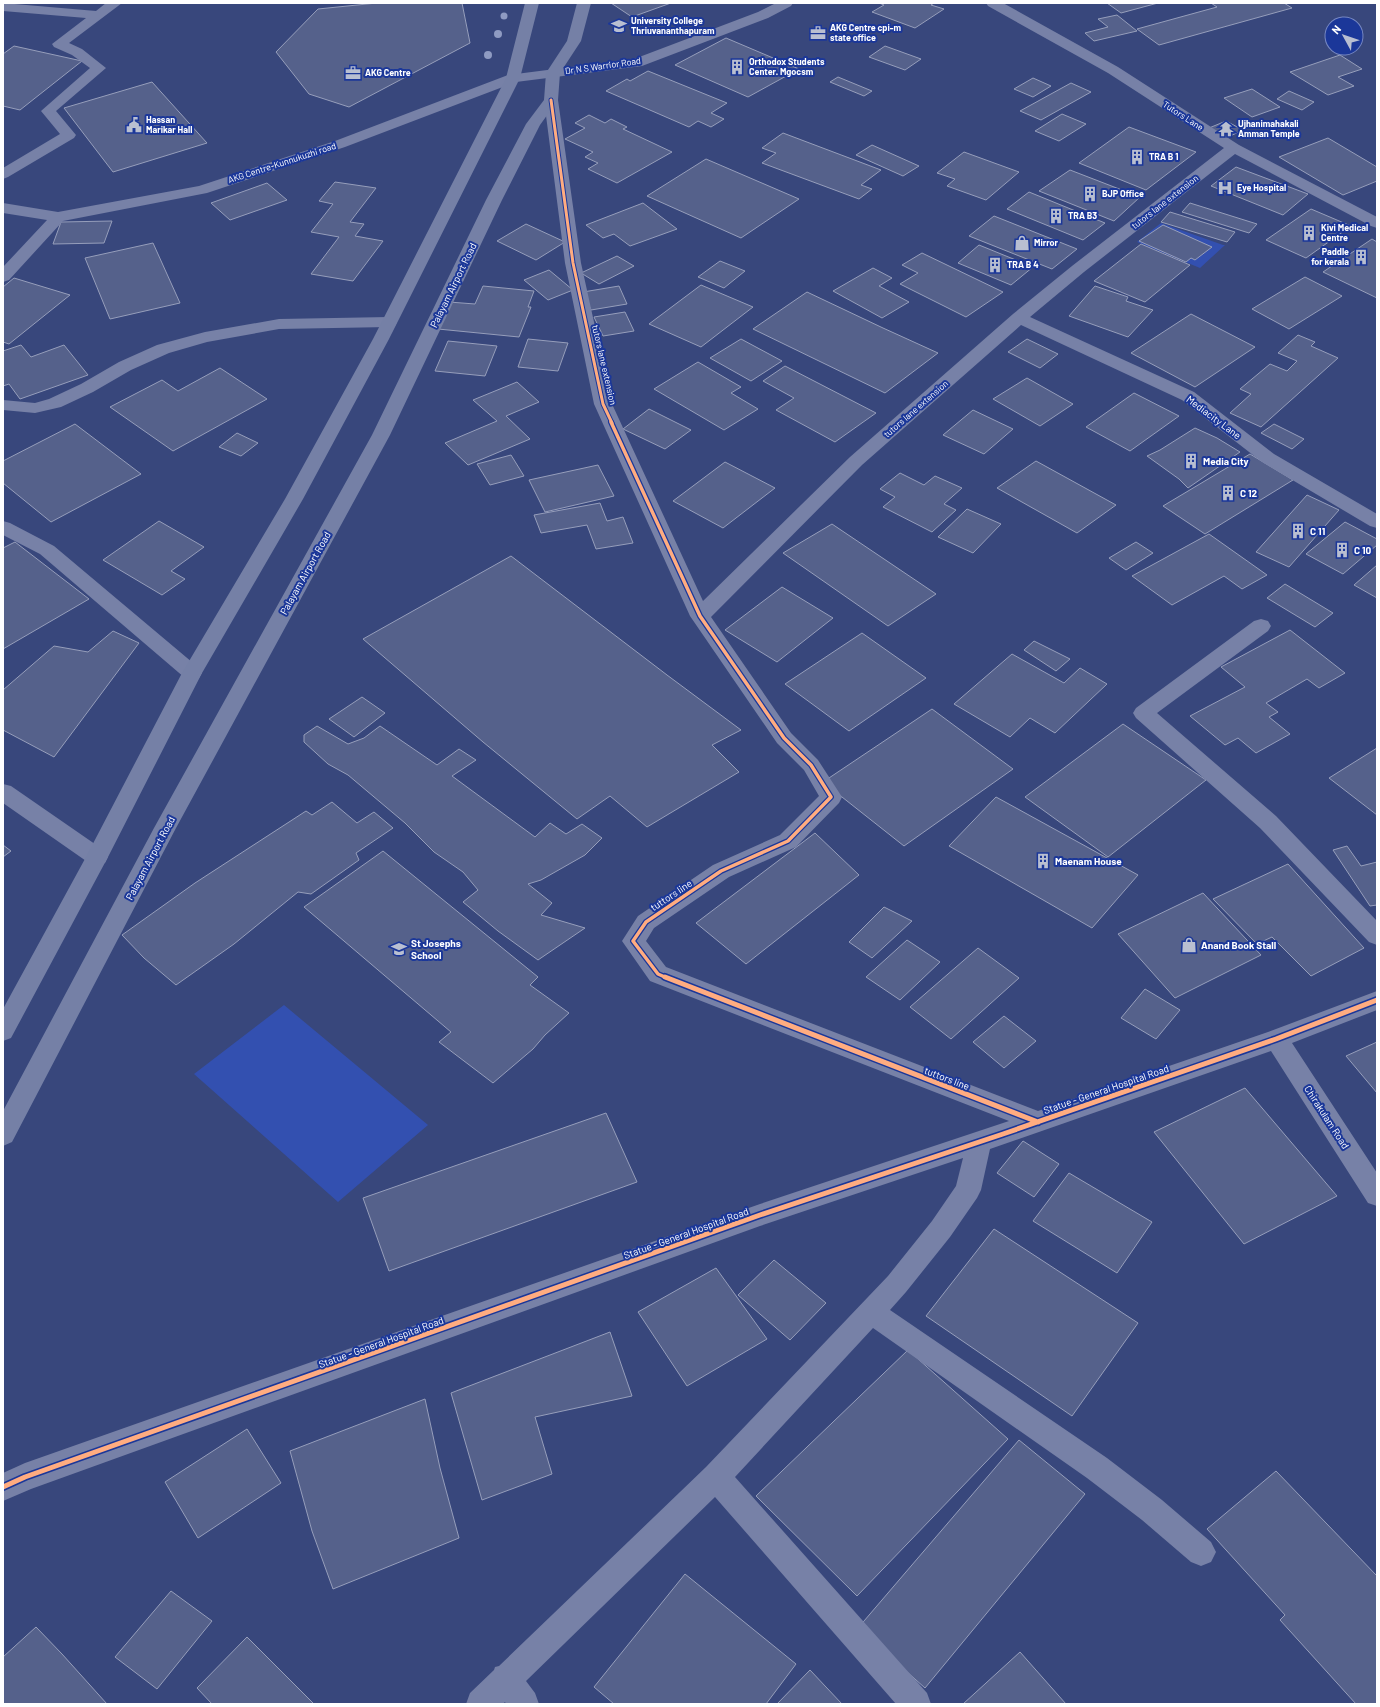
<svg xmlns="http://www.w3.org/2000/svg" width="1380" height="1707" font-family="Barlow,sans-serif">
  <style>
    .green { fill: #3350b0 }
    .building { fill: #55618b; stroke: #969ebb }
    .lines { fill: none; stroke-linecap: round; stroke-linejoin: round }
    .minor { fill: #7781a7; fill-rule: evenodd }
    .major { fill: #7580a6; fill-rule: evenodd }
    .cycleway-far2-casing { stroke: #1b3799; stroke-width: 5 }
    .cycleway-far1-casing { stroke: #1b3799; stroke-width: 6 }
    .cycleway-casing { stroke: #1b3799; stroke-width: 8 }
    .cycleway-far2 { stroke: #ffac80; stroke-width: 3 }
    .cycleway-far1 { stroke: #ffac80; stroke-width: 3.5 }
    .cycleway { stroke: #ffac80; stroke-width: 5 }
    .tree { fill: #8f9bc2 }
    .labels { text-anchor: middle; stroke-width: 4; stroke-linejoin: round; paint-order: stroke }
    .far-poi-label { font-size: 9px; font-weight: bold; fill: #fff; stroke: #1b3799; text-anchor: start }
    .far-street-label { font-size: 9px; fill: #fff; stroke: #1b3799 }
    .street-label { font-size: 10px; fill: #fff; stroke: #1b3799 }
    .poi-label { font-size: 10px; font-weight: bold; fill: #fff; stroke: #1b3799; text-anchor: start }
  </style>
  <rect width="100%" height="100%" fill="#38477c"/>
  <path class="green" d="M1161,223l62,22h2l-25,23 -63,-26z
    M284,1005l144,120 -90,77 -144,-128z"/>
  <path class="building" d="M377,3h85l8,40 -121,64 -40,-13 -33,-42 42,-43z
    M611,3h60l-39,14z
    M879,3h55l-3,2 13,4 -29,19 -43,-16 12,-7z
    M1107,3h51l-37,10z
    M1211,3h73l8,5 -133,37 -22,-16 80,-22z
    M1117,15l20,16 -43,10 -9,-8 23,-6 -10,-8z
    M726,38l33,14 40,17 -51,28 -73,-32z
    M14,46l68,15 -62,49 -17,-4v-52z
    M885,46l36,13 -16,11 -36,-13z
    M1340,55l22,14 -24,8 16,9 -26,9 -38,-23z
    M648,71l79,32 -16,10 13,6 -13,8 -13,-6 -9,6 -83,-36 21,-12 3,2z
    M838,77l34,14 -8,5 -34,-14z
    M1033,78l18,8 -18,11 -19,-8z
    M152,82l55,61 -94,29 -49,-64z
    M1071,83l20,9 -50,28 -21,-9z
    M1252,89l28,18 -28,10 -28,-19z
    M1289,91l25,11 -12,8 -25,-11z
    M1062,114l24,10 -27,17 -24,-10z
    M589,115l16,8 6,-4 16,8 -4,2 49,23 -55,31 -29,-14 10,-6 -13,-6 8,-5 -28,-13 20,-11 -10,-5z
    M1226,121l17,9 -17,8 -17,-10z
    M1129,127l67,25 -50,38 -67,-27z
    M783,133l98,37 -20,15 11,4 -13,10 -97,-36 14,-10 -14,-5z
    M1328,138l49,29v14l-34,14 -64,-38z
    M872,145l47,21 -16,10 -47,-21z
    M964,152l55,20 -33,28 -39,-14 8,-7 -18,-6z
    M706,159l93,40 -58,39 -94,-42z
    M1236,167l72,27 -25,21 -72,-29z
    M1070,170l70,27 -26,24 -75,-30z
    M335,182l41,6 -26,34 14,2 -9,12 28,5 -30,40 -42,-7 28,-37 -28,-5 22,-28 -14,-3z
    M267,183l20,17 -57,20 -19,-17z
    M1029,192l76,31 -22,17 -76,-31z
    M643,203l34,26 -47,17 -16,-12 -11,4 -17,-13z
    M1190,203l67,21 -8,9 -67,-21z
    M1311,209l40,17 -45,32 -40,-18z
    M1170,212l65,20 -8,10 -66,-20z
    M994,216l83,33 -25,20 -83,-33z
    M112,221l-8,22 -51,1 8,-22z
    M526,224l39,18 -29,18 -39,-19z
    M1163,225l49,22 -17,13 -4,-2 -5,4 -47,-21z
    M1372,239l5,3v56l-54,-26z
    M153,243l27,60 -70,16 -25,-61z
    M1141,244l49,21 -45,37 -51,-21z
    M979,245l54,22 -22,18 -53,-22z
    M922,253l81,39 -37,25 -66,-33 18,-11 -16,-8z
    M617,256l17,10 -35,18 -18,-11z
    M720,261l25,10 -21,17 -26,-11z
    M873,268l19,10 -13,8 30,16 -27,16 -49,-27z
    M549,270l24,20 -25,10 -24,-20z
    M1305,277l37,19 -53,33 -37,-20z
    M14,278l56,17 -61,49 -6,-2v-55z
    M701,285l52,22 -52,40 -52,-23z
    M483,286l51,5 -6,16h3l-12,30 -81,-8 11,-27 26,2z
    M619,286l8,18 -36,6 -8,-18z
    M1095,286l33,11 -2,4 27,9 -25,27 -59,-21z
    M807,292l76,36 55,25 -53,40 -132,-64z
    M625,312l9,19 -31,5 -9,-19z
    M1191,314l64,33 -60,40 -64,-34z
    M1298,335l17,7 -4,4 27,12 -77,69 -31,-14 21,-19 -11,-5 30,-25 17,7 10,-10 -19,-8z
    M528,339l40,4 -10,28 -40,-4z
    M741,339l41,22 -31,20 -41,-23z
    M1027,339l31,15 -18,14 -32,-16z
    M448,341l49,5 -12,30 -50,-5z
    M21,345l10,12 33,-12 24,30 -68,24 -11,-15 -6,2v-35z
    M698,362l43,25 -10,6 27,16 -34,21 -70,-41z
    M785,366l91,47 -41,29 -59,-32 18,-12 -31,-17z
    M220,368l47,31 -94,52 -63,-44 52,-27 16,11z
    M1027,378l46,26 -33,22 -47,-27z
    M517,382l22,20 -33,14 24,23 -62,26 -23,-22 52,-22 -24,-21z
    M1134,393l45,23 -49,35 -44,-24z
    M649,409l42,21 -26,19 -42,-20z
    M973,410l40,19 -29,25 -41,-19z
    M75,424l66,50 -90,48 -48,-39v-22z
    M1274,424l30,15 -12,10 -31,-16z
    M1195,428l22,10 23,14 -52,36 -9,-9 -32,-23 13,-6z
    M237,433l21,10 -17,13 -22,-9z
    M1250,454l43,26 -88,54 -42,-28z
    M511,455l13,21 -34,9 -13,-21z
    M1036,461l80,44 -39,28 -80,-45z
    M725,462l50,26 -52,40 -50,-27z
    M598,465l16,31 -69,16 -16,-32z
    M900,473l24,12 11,-9 27,12 -18,16 12,6 -24,22 -49,-25 12,-10 -15,-8z
    M1307,495l32,15 -50,57 -33,-15z
    M600,503l7,18 16,-4 10,26 -37,6 -9,-24 -46,8 -7,-18z
    M967,509l34,15 -28,29 -35,-16z
    M159,521l45,26 -33,24 14,8 -23,16 -59,-35z
    M1345,522l32,17v6l-34,29 -37,-20z
    M832,524l104,70 -48,32 -105,-73z
    M1209,534l58,41 -25,14 -18,-13 -52,29 -40,-29z
    M15,542l74,57 -86,50v-101z
    M1136,542l17,11 -27,17 -17,-12z
    M511,556l156,119 74,55 -29,15 27,27 -92,55 -37,-31 -33,23 -94,-77 -120,-103z
    M1377,565v33l-23,-13z
    M1285,584l48,29 -18,14 -48,-29z
    M782,587l51,31 -56,44 -52,-32z
    M1290,630l55,43 -26,15 -12,-9 -41,24 12,9 -9,5 21,17 -34,19 -18,-15 -13,7 -35,-29 55,-29 -24,-20z
    M113,631l26,12 -85,114 -51,-27v-40l51,-44 34,6z
    M862,633l64,45 -77,53 -64,-47z
    M1034,641l36,18 -14,12 -32,-21z
    M1012,654l52,29 16,-15 27,16 -52,49 -25,-15 -20,19 -56,-33z
    M362,697l23,16 -31,24 -25,-18z
    M932,709l81,60 -109,77 -81,-64z
    M1123,724l83,56 -98,77 -83,-60z
    M317,726l31,18 16,-6 16,-12 57,39 22,-16 17,11 -24,16 83,61 15,-14 16,11 16,-10 20,14 -17,17 -44,25 -13,4 24,19 -11,12 44,13 -47,32 -40,-29 -35,-29 15,-12 -15,-18 -29,-20 -29,-29 -57,-48 -20,-11 -24,-22v-7z
    M1377,748v67l-48,-37z
    M996,797l142,78 -46,53 -143,-82z
    M332,802l25,21 17,-11 19,16 -37,25 3,7 -48,34 -13,-2 -64,52 -58,41 -32,-27 -22,-23 73,-52 111,-72 6,4z
    M815,833l44,42 -113,89 -50,-41z
    M3,845l8,6 -8,6z
    M1347,846l14,20 16,-4v43l-7,1 -37,-56z
    M383,851l155,126 -8,8 39,28 -24,22 -12,14 -40,34 -54,-41 12,-10 -147,-125z
    M1288,864l76,84 -53,28 -39,-39 -15,7 -44,-45z
    M1203,893l58,62 -86,43 -57,-64z
    M884,907l28,14 -40,37 -23,-16z
    M907,940l33,22 -40,38 -34,-23z
    M978,948l41,30 -68,61 -41,-32z
    M1145,989l35,21 -24,29 -35,-21z
    M1004,1016l32,25 -32,27 -31,-26z
    M1377,1042v51l-31,-37z
    M1245,1088l92,108 -93,48 -90,-112z
    M606,1113l31,69 -248,89 -26,-73z
    M1023,1141l36,23 -25,33 -37,-24z
    M1069,1173l83,49 -35,51 -84,-52z
    M994,1229l144,94 -66,93 -146,-100z
    M774,1260l52,43 -36,37 -52,-45z
    M716,1268l51,71 -80,47 -49,-74z
    M610,1332l22,64 -97,21 17,57 -70,26 -31,-107z
    M908,1350l100,89 -151,157 -101,-100z
    M425,1399l15,69 19,70 -126,51 -21,-58 -22,-80z
    M247,1429l34,54 -83,55 -33,-56z
    M1019,1440l66,54 -160,194 -67,-60z
    M1276,1471l101,105v128h-21l-76,-84 5,-5 -78,-86z
    M685,1574l111,90 -30,40h-152l-20,-17z
    M171,1591l41,30 -55,68 -42,-32z
    M36,1627l26,27 45,50h-104v-47z
    M247,1637l67,67h-102l-15,-16z
    M1020,1652l46,52h-103z
    M810,1670l32,34h-65z"/>
  <g class="lines">
    <path class="minor" d="M3,3l93,8 10,-8h16l-53,40 13,6 24,19 -50,43 20,24 -2,3 -66,39 -5,2v-11l57,-34 -19,-23 49,-43 -18,-13 -18,-8 -2,-3 34,-26 -83,-7z
      M776,3h17l-2,3 -23,12 -126,48 -126,16 -171,65 -138,46 -144,28 -54,59 -6,2v-15l44,-47 -44,-7v-10l55,9 141,-26 136,-45 173,-66 126,-16 124,-47z
      M986,3h17l115,64 121,78 138,72v11l-6,-2 -136,-72 -151,118 -54,45 164,75 80,62 103,60v14l-7,-2 -108,-64 -80,-62 -161,-75 -159,140 -151,152 80,116 27,27 24,37 -3,6 -43,44 -67,30 -75,51 -8,13 20,26 372,144 230,-79 109,-41v19l-85,33 85,130v33l-9,-3 -97,-152 -281,98 -9,41 -4,8 -27,39 -44,55 -16,18 217,148 55,42 49,42 5,10 -5,10 -10,4 -10,-4 -49,-42 -55,-42 -214,-150 -138,149 192,216 4,11h-35l-181,-207 -189,184 9,12 4,11h-33l-1,-2 -2,2h-37l4,-11 24,-23 1,-3 4,-1 207,-199 182,-191 44,-55 24,-35 7,-28 -203,68 -729,263 -28,12v-28l22,-10 735,-259 249,-83 -359,-140 -28,-40 16,-25 75,-51 67,-30 39,-39 -15,-26 -27,-27 -87,-127 -96,-212 -29,-141 -21,-163 2,-3 5,-1 5,1 2,3 23,163 31,141 91,197 147,-144 163,-143 59,-48 152,-118 -116,-75 -120,-67z
      M389,317l6,1 2,4 -2,4 -6,1 -110,2 -72,13 -38,11 -38,17 -38,22 -32,15 -26,6 -32,-3v-10l32,3 14,-4 32,-15 38,-22 38,-17 48,-13 74,-13z
      M3,521l7,2 44,23 145,122 3,5 -3,5 -7,2 -7,-2 -145,-124 -37,-19z
      M1261,619l7,2 3,5 -3,5 -111,82 119,103 101,105v24l-8,-3 -109,-114 -124,-110 -3,-5 3,-5 118,-87z
      M3,784l8,2 94,65 3,6 -3,6 -8,2 -8,-2 -86,-60z"/>
    <path class="major" d="M525,3h14l-19,75 -131,261 -86,160 -101,174 -94,184 -97,181 -8,3v-32l83,-152 96,-184 103,-174 88,-160 133,-261z
      M577,3h14l-10,38 -21,32 -2,27 -18,25 -38,75 -112,235 -214,393 -164,314 -9,4v-35l151,-283 218,-393 114,-235 40,-76 18,-24 2,-27 21,-32z"/>
    <defs>
      <path id="cycleway-far2" d="M551,100l22,163 30,141 9,19"/>
      <path id="cycleway-far1" d="M611,422l89,194 84,122 27,27 20,32 -43,44 -67,30 -75,51 -13,19 25,33 9,4"/>
      <path id="cycleway" d="M665,977l373,145
        M3,1487l22,-10 735,-262 243,-81 273,-95 101,-39"/>
    </defs>
    <use href="#cycleway-far2" class="cycleway-far2-casing"/>
    <use href="#cycleway-far1" class="cycleway-far1-casing"/>
    <use href="#cycleway" class="cycleway-casing"/>
    <use href="#cycleway-far2" class="cycleway-far2"/>
    <use href="#cycleway-far1" class="cycleway-far1"/>
    <use href="#cycleway" class="cycleway"/>
  </g>
  <g class="tree">
    <circle cx="504" cy="16" r="3.5"/>
    <circle cx="498" cy="34" r="4"/>
    <circle cx="488" cy="55" r="4"/>
  </g>
  <defs>
    <symbol id="university-bare" viewBox="-9 -9 18 18"><path d="M0-5L7-2L0 1L-7-2ZM-4 1L0 2.5L4 1V4Q0 6-4 4Z" fill="#b9bfd1" stroke="#1b3799" stroke-width="2.5" paint-order="stroke"/></symbol>
    <symbol id="office-bare" viewBox="-9 -9 18 18"><path d="M-6-3h4V-5.5h4V-3h4V5H-6ZM-1-4.5V-3h2v-1.5ZM-6 0V1H6V0Z" fill="#b9bfd1" stroke="#1b3799" stroke-width="2.5" paint-order="stroke"/></symbol>
    <symbol id="building-bare" viewBox="-9 -9 18 18"><path d="M-4-6H4V6H1V3H-1V6H-4ZM-2.5-4.3h1.7v1.8h-1.7ZM.8-4.3h1.7v1.8H.8ZM-2.5-1h1.7V.8h-1.7ZM.8-1h1.7V.8H.8Z" fill="#b9bfd1" stroke="#1b3799" stroke-width="2.5" paint-order="stroke"/></symbol>
    <symbol id="civic-bare" viewBox="-9 -9 18 18"><path d="M-.6-6.5H3V-4.5H.6V-3L4-1V1h2V6H-6V1h2V-1L-.6-3ZM-1.2 2.5V6h2.4V2.5Z" fill="#b9bfd1" stroke="#1b3799" stroke-width="2.5" paint-order="stroke"/></symbol>
    <symbol id="temple-bare" viewBox="-9 -9 18 18"><path d="M0-6L5-2H3V0L6.5 2.5H4V6H1.5V3h-3V6H-4V2.5H-6.5L-3 0V-2H-5Z" fill="#b9bfd1" stroke="#1b3799" stroke-width="2.5" paint-order="stroke"/></symbol>
    <symbol id="hospital-bare" viewBox="-9 -9 18 18"><path d="M-5-5h3v3.5h4V-5h3V5h-3V1.5h-4V5h-3Z" fill="#b9bfd1" stroke="#1b3799" stroke-width="2.5" paint-order="stroke"/></symbol>
    <symbol id="shop-bare" viewBox="-9 -9 18 18"><path d="M-5-2.5h2.3a2.7 3.5 0 0 1 5.4 0H5L5.5 6h-11ZM-1.5-2.5h3a1.5 2.3 0 0 0-3 0Z" fill="#b9bfd1" stroke="#1b3799" stroke-width="2.5" paint-order="stroke"/></symbol>
    <symbol id="school-bare" viewBox="-9 -9 18 18"><path d="M0-5L7-2L0 1L-7-2ZM-4 1L0 2.5L4 1V4Q0 6-4 4Z" fill="#b9bfd1" stroke="#1b3799" stroke-width="2.5" paint-order="stroke"/></symbol>
  </defs>
  <g fill-rule="evenodd">
    <use href="#university-bare" x="608" y="15" width="22" height="22"/>
    <use href="#office-bare" x="807" y="22" width="22" height="22"/>
    <use href="#building-bare" x="726" y="56" width="22" height="22"/>
    <use href="#office-bare" x="342" y="62" width="22" height="22"/>
    <use href="#civic-bare" x="123" y="114" width="22" height="22"/>
    <use href="#temple-bare" x="1215" y="118" width="22" height="22"/>
    <use href="#building-bare" x="1126" y="146" width="22" height="22"/>
    <use href="#hospital-bare" x="1214" y="177" width="22" height="22"/>
    <use href="#building-bare" x="1079" y="183" width="22" height="22"/>
    <use href="#building-bare" x="1045" y="205" width="22" height="22"/>
    <use href="#building-bare" x="1298" y="222" width="22" height="22"/>
    <use href="#shop-bare" x="1011" y="232" width="22" height="22"/>
    <use href="#building-bare" x="1350" y="246" width="22" height="22"/>
    <use href="#building-bare" x="984" y="254" width="22" height="22"/>
    <use href="#building-bare" x="1180" y="450" width="22" height="22"/>
    <use href="#building-bare" x="1217" y="482" width="22" height="22"/>
    <use href="#building-bare" x="1287" y="520" width="22" height="22"/>
    <use href="#building-bare" x="1331" y="539" width="22" height="22"/>
    <use href="#building-bare" x="1032" y="850" width="22" height="22"/>
    <use href="#shop-bare" x="1178" y="934" width="22" height="22"/>
    <use href="#school-bare" x="388" y="938" width="22" height="22"/>
  </g>
  <g class="labels">
    <g class="far-poi-label">
      <text x="631" y="24">University College<tspan x="631" dy="10">Thriuvananthapuram</tspan></text>
      <text x="830" y="31">AKG Centre cpi-m<tspan x="830" dy="10">state office</tspan></text>
      <text x="749" y="65">Orthodox Students<tspan x="749" dy="10">Center. Mgocsm</tspan></text>
      <text x="365" y="76">AKG Centre</text>
      <text x="146" y="123">Hassan<tspan x="146" dy="10">Marikar Hall</tspan></text>
      <text x="1238" y="127">Ujhanimahakali<tspan x="1238" dy="10">Amman Temple</tspan></text>
      <text x="1149" y="160">TRA B 1</text>
      <text x="1237" y="191">Eye Hospital</text>
      <text x="1102" y="197">BJP Office</text>
      <text x="1068" y="219">TRA B3</text>
      <text x="1321" y="231">Kivi Medical<tspan x="1321" dy="10">Centre</tspan></text>
      <text x="1034" y="246">Mirror</text>
      <text x="1349" y="255" text-anchor="end">Paddle<tspan x="1349" dy="10">for kerala</tspan></text>
      <text x="1007" y="268">TRA B 4</text>
    </g>
    <g class="far-street-label">
      <text transform="translate(603 66) rotate(-8)" y="3">Dr N S Warrior Road</text>
      <text transform="translate(1183 116) rotate(33)" y="3">Tutors Lane</text>
      <text transform="translate(282 163) rotate(-18)" y="3">AKG Centre-Kunnukuzhi road</text>
      <text transform="translate(1165 202) rotate(-38)" y="3">tutors lane extension</text>
      <text transform="translate(604 365) rotate(77)" y="3">tutors lane extension</text>
      <text transform="translate(916 409) rotate(-41)" y="3">tutors lane extension</text>
    </g>
    <g class="street-label">
      <text transform="translate(453 285) rotate(-64)" y="4">Palayam Airport Road</text>
      <text transform="translate(1214 417) rotate(37)" y="4">Mediacity Lane</text>
      <text transform="translate(305 573) rotate(-61)" y="4">Palayam Airport Road</text>
      <text transform="translate(150 858) rotate(-62)" y="4">Palayam Airport Road</text>
      <text transform="translate(671 895) rotate(-34)" y="4">tuttors line</text>
      <text transform="translate(947 1078) rotate(21)" y="4">tuttors line</text>
      <text transform="translate(1106 1089) rotate(-19)" y="4">Statue - General Hospital Road</text>
      <text transform="translate(1327 1117) rotate(57)" y="4">Chirakulam Road</text>
      <text transform="translate(686 1233) rotate(-20)" y="4">Statue - General Hospital Road</text>
      <text transform="translate(381 1342) rotate(-20)" y="4">Statue - General Hospital Road</text>
    </g>
    <g class="poi-label">
      <text x="1203" y="465">Media City</text>
      <text x="1240" y="497">C 12</text>
      <text x="1310" y="535">C 11</text>
      <text x="1354" y="554">C 10</text>
      <text x="1055" y="865">Maenam House</text>
      <text x="411" y="947">St Josephs<tspan x="411" dy="12">School</tspan></text>
      <text x="1201" y="949">Anand Book Stall</text>
    </g>
  </g>
  <rect width="1380" height="1707" fill="none" stroke="#ffffff" stroke-width="8"/>
  <g transform="translate(1344 36) rotate(310)"><circle r="19" fill="#1b3799" stroke="#7687c2"/>
  <path d="M0-3L7 15L0 10L-7 15Z" fill="#b9bfd1"/>
  <text y="-6" font-size="11" font-weight="bold" text-anchor="middle" fill="#ffffff">N</text>
  </g>
</svg>
